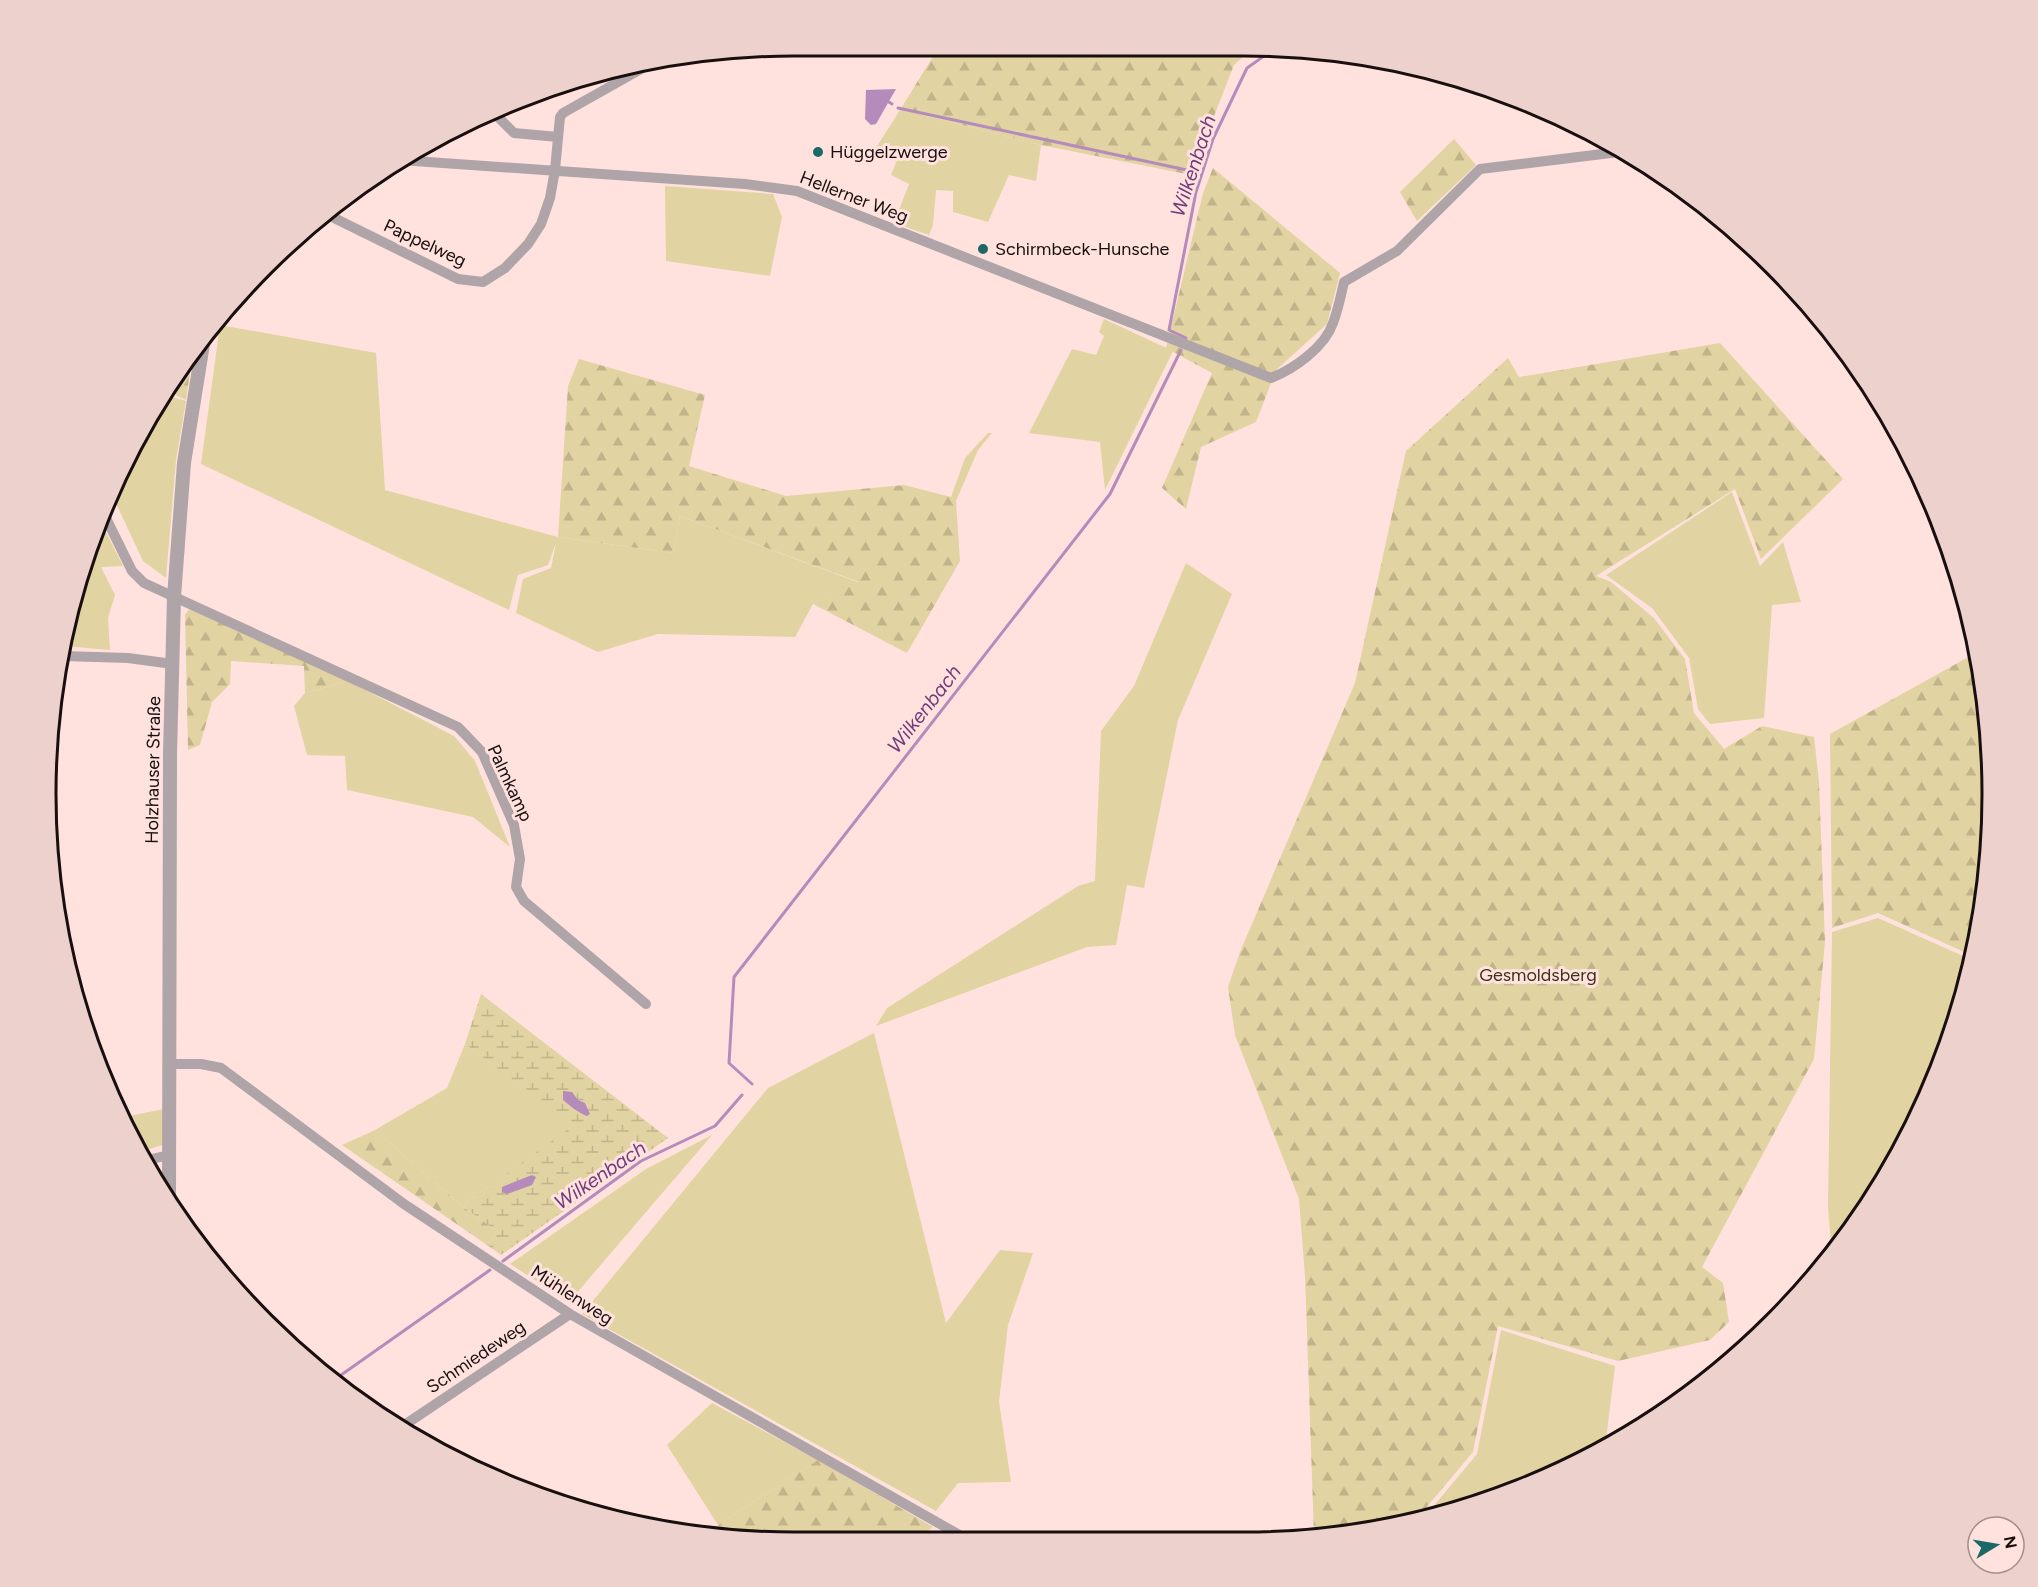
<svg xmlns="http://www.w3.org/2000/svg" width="2038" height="1587" font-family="Figtree,sans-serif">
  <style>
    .grass { fill: #e2d3a2 }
    .forest { fill: url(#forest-firs) }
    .wetland { fill: url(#wetland-marsh) }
    .water { fill: #b58bbc }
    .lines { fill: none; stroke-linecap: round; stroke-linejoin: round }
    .stream { stroke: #b58bbc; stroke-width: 3 }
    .minor { stroke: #afa4a8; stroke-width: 10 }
    .tertiary { stroke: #afa4a8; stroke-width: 14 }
    .poi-dot { fill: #1c6866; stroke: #ffe2de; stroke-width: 2 }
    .labels { text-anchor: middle; stroke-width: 6; stroke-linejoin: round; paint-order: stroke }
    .poi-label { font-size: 18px; fill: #190f0e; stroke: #ffe2de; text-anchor: start }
    .street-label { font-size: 18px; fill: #190f0e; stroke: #ffe2de }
    .park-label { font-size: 18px; fill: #3b3316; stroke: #ffe2de }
    .water-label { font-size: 20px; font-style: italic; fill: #723d7c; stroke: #ffe2de }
    .rim { fill: none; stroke: #190f0e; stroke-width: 3 }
  </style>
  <defs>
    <pattern id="forest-firs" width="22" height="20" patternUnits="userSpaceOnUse" patternTransform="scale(1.5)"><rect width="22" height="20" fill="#e2d3a2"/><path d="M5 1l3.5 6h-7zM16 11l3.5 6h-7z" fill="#c1b48a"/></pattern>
    <pattern id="wetland-marsh" width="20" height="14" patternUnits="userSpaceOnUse" patternTransform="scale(1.5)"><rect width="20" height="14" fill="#e2d3a2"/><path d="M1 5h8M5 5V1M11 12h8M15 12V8" fill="none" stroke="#c1b48a"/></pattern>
  </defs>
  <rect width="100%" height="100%" fill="#ffe2de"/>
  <path class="grass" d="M905,102l2,9 134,34 -5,36 -27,-6 -21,47 -35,-10v-21l-17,-1 -3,35 -4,10 -35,-12 15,-39 -18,-9 6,-15 -23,-9z
    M665,186l108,8 9,23 -12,59 -104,-15z
    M1104,319l69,32 -68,139 -5,-48 -71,-9 43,-84 24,6 8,-19 -5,-4z
    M220,325l156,28 9,137 173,47 115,16 7,-37 180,67 -47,21 -18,33 -137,-3 -60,18 -82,-39 7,-34 28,-11 5,-25 -8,22 -30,10 -9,35 -308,-146z
    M164,395l22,6 -10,59 -10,118 -23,-17 -30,-64 32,-77z
    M988,433h4l-14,17 -22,51 -5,-4 14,-39z
    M1732,492l28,74 23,-24 18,60 -29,3 -8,113 -54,6 -12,-15 -9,-51 -37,-50 -46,-33z
    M102,524l21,42 -22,1 14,28 -7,23 2,32 -46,-4 6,-46z
    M1186,563l46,31 -54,126 -34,168 -17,-3 -11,60 -29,2 -211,79 11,-18 191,-122 17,-5 6,-150 33,-45z
    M348,681l106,55 21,25 35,86 -37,-30 -126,-27 -2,-34 -38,-1 -13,-49 11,-13z
    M1878,918l94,42 -4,27 -52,137 -84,132 -4,-48 4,-276z
    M874,1033l72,290 54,-73 33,3 -25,72 -9,77 12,80 -53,1 -22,28 -354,-197 186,-226z
    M465,1044l110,81 -113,81 -87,-76 72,-42z
    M164,1109l-1,36 -24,7 -15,-35z
    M712,1135l-143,167 -59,-38 136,-95z
    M1501,1330l114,36 -10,82 -120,54 -58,12 50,-60z
    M712,1403l106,57 -100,65 -51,-80z"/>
  <path class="forest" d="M940,45l315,1 -21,19 -43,110 -150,-30 -134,-34 -2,-9z
    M1454,139l22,26 -59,56 -17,-29z
    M1213,168l127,105 -13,51 -51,46 -20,52 -55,25 -15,62 -24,-21 50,-115 -46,-25 37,-155z
    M1720,343l123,136 -82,80 -26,-70 -139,87 15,6 43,36 31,41 9,54 30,36 38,-23 52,11 5,45 6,160 -11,117 -112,208 21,16 6,39 -19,18 -92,21 -120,-35 -25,126 -53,63 -106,21 -9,-260 -6,-77 -64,-164 -7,-48 12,-35 115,-269 51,-232 102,-93 11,19z
    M192,358l-6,42 -19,-9z
    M579,359l126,36 -16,71 97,30 118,-11 47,12 5,4 4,60 -53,92 -94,-49 46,-22 -179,-66 -7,37 -115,-16 10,-151z
    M190,608l158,73 -43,12 -1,-27 -73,-5 -1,23 -18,18 -12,43 -12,5 -3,-135z
    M1972,655l7,6 8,34 4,147 -18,114 -95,-43 -46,15 -2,-194z
    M375,1130l87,76 36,26 -11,13 -145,-100z
    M818,1460l115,67 -20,15h-120l-70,-7 -5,-10z"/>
  <path class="wetland" d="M481,994l187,144 -167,117 -14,-10 11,-13 -36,-26 112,-81 -109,-81z"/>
  <path class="water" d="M896,89l-20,35 -5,1 -6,-6 1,-29z
    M563,1091l9,1 6,8 7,3 5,11 -3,2c-8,-3 -17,-10 -24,-16z
    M532,1175l4,2 -4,8 -25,9 -5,-2v-5z"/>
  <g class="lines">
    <path class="stream" d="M889,102l3,2
      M898,108l298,64
      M1186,338l-17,-8 27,-138 17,-53 34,-71 30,-21
      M752,1084l-23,-21 5,-86 376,-483 71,-144
      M503,1261l138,-100 74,-35 27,-31
      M334,1380l156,-110"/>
    <path class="minor" d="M495,114l19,19 44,4
      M400,160l345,24 52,7 474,187c23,-9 54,-31 62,-55 5,-13 8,-27 11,-41l53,-31 83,-82 147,-18
      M328,215l130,64 25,3 22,-14 23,-24 13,-20 9,-26 5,-28 5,-53 3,-4 87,-49
      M105,516l27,55 12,12 314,144 24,25 32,73 6,34 -4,28 8,14 122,103
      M63,656l65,2 45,6
      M171,1064h30l20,4 183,136 166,110 400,227
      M143,1161l26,-6
      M400,1428l170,-114"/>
    <path class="tertiary" d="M169,1198l1,-444 4,-157 10,-134 19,-119"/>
  </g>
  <g class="poi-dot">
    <circle cx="818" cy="152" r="6"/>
    <circle cx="983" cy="249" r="6"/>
  </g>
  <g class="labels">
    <g class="poi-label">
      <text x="830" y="158">Hüggelzwerge</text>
      <text x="995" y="255">Schirmbeck-Hunsche</text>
    </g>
    <g class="street-label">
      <text transform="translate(854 197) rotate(21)" y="6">Hellerner Weg</text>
      <text transform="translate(425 243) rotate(25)" y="6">Pappelweg</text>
      <text transform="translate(153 770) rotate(-89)" y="6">Holzhauser Straße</text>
      <text transform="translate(510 783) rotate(65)" y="6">Palmkamp</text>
      <text transform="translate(572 1295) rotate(33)" y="6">Mühlenweg</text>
      <text transform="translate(476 1357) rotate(-34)" y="6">Schmiedeweg</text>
    </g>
    <g class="park-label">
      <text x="1538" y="981">Gesmoldsberg</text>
    </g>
    <g class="water-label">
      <text transform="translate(1193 166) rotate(-72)" y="7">Wilkenbach</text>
      <text transform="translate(924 709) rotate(-52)" y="7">Wilkenbach</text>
      <text transform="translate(600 1175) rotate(-34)" y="7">Wilkenbach</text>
    </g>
  </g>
  <path d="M0 0H2038V1587H0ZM794 56H1244A738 738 0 0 1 1982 794V794A738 738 0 0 1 1244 1532H794A738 738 0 0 1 56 794V794A738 738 0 0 1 794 56Z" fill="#edd1cd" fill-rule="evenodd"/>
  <path class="rim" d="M794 56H1244A738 738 0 0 1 1982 794V794A738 738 0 0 1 1244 1532H794A738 738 0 0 1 56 794V794A738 738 0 0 1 794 56Z"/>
  <g transform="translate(1996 1545) rotate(79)"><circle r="28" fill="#ffe2de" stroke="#a38e8b" stroke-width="1.5"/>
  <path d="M0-4.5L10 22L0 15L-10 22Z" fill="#1c6866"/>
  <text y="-9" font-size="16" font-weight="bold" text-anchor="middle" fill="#190f0e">N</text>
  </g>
</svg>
